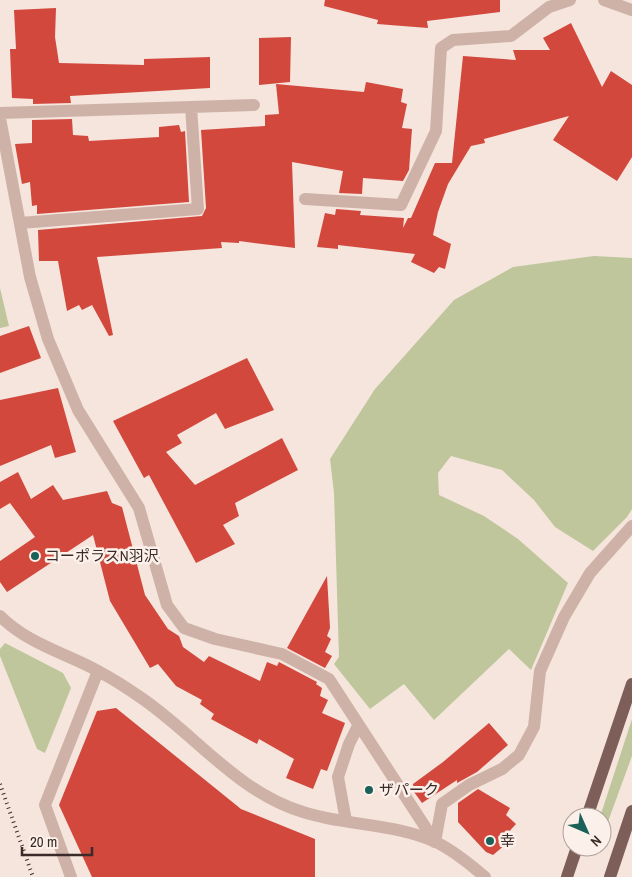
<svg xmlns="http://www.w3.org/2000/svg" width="632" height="877" font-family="'Archivo Narrow','Noto Sans JP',sans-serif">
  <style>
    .green { fill: #bfc69b }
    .building { fill: #d2483d }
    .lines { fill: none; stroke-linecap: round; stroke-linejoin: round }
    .minor { stroke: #cfb2a7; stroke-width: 12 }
    .tertiary { stroke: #cfb2a7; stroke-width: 12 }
    .primary { stroke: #7e5e58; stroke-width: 12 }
    .rail { stroke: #3a2b28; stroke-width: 4; stroke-dasharray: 1 4; stroke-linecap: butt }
    .poi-dot { fill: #196159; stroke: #fcf0ea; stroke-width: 2 }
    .labels { text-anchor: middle; stroke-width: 5; stroke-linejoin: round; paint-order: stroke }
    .poi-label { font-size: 15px; fill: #3a2b28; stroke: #fcf0ea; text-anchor: start }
  </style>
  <rect width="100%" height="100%" fill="#f5e5dd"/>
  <path class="green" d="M594,256l38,2v251l-5,8 -34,34 -38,-24 -21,-27 -32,-30 -51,-14 -13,17 1,22 45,21 34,23 50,44 -37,87 -22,-21 -75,71 -30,-36 -34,25 -36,-45 5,-7 -5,-164 -4,-34 45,-70 79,-89 59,-33z
    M0,288l9,38 -9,2z
    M5,643l58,30 8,15 -26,65 -8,-4 -37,-93v-7z
    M632,719v37l-30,82v-21h-2z"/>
  <path class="building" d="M325,0h175v12l-73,9 1,7 -51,-4 1,-4 -54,-14z
    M56,8l-1,29 4,26 85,2v-6l66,-2v31l-140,8 1,7 -38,1v-5l-21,-1 -2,-49h6l-2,-39z
    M571,23l31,64 9,-16 21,14v72l-15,24 -64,-41 16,-24 -85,23 1,4 -14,3 -23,38 -10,28 -5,23 18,9 -6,25 -6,-2 -5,6 -23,-11 4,-8 -77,-9v4l-21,-2 8,-34 10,2 1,-6 25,2 -1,4 44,3 -1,10 5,-10h3l24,-55h17l11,-107 53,4 -3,-10h37l-7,-12z
    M291,37l-1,45 -31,3v-47z
    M366,82l37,7 -2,13 6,2 -5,24 10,1 -3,41 -6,11 -40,-3 -1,16 -23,-1 4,-22 -51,-9 3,86 -56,-7v2l-18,-1 1,6 -125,9 16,78 -4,1 -17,-31 -10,5 -3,-5 -12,6 -9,-50h-19l-1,-31 164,-14 4,-8 -5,-78 64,-4v-11l14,-1 -3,-30 88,8z
    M72,119l1,16 15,1 1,5 70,-4v-10l20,-2 2,7 4,-1 4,71 -152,12v-9l-5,1 -2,-24 -8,2 -7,-40 17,-1v-23z
    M29,326l12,32 -41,15v-37z
    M247,358l27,52 -49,19 -9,-16 -39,22 5,8 -16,9 29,33 87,-47 16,32 -63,33 4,13 -16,9 12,19 -39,19 -47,-88 -5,3 -31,-57z
    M58,388l18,64 -21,6 -4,-13 -51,21v-66z
    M18,472l13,27 22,-14 10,15 44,-9 5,12 10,4 23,88 23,34 11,7 4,11 21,15 5,-6 51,25 7,-19 10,4 2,-4 38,20 -1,2 6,4 -2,8 8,4 -6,13 23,10 -18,48 -6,-2 -8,20 -27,-11 8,-19 -35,-20 -2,5 -46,-25 3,-5 -14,-10 2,-4 -26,-14 -18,-22 -8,4 -40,-67 -17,-66 -86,57 -7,-10v-21l35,-24 -25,-34 -10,6v-27z
    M327,576l3,52 -3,8 4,3 -6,13 7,4 -7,12 -38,-20z
    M116,708l125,101 74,30v38h-223l-33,-72 38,-94z
    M489,723l19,22 -31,27 -20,11v-3l-35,23 -8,-11 -1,-8 30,-22z
    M478,789l32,19 -4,7 10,9 -10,11 5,5 -18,15 -7,-3 -28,-30v-19z"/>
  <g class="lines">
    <path class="minor" d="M604,0l28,10
      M0,113l254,-8
      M0,118l30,159 18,62 30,71 61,98 28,97 17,23 31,11 67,15 47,25 106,163
      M305,199l96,6 35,-74 5,-83 12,-8 58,-4 38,-29 21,-7
      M20,223l178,-14 -7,-102
      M346,821l-8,-44 11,-33 9,-18
      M435,842l7,-38 27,-19 33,-16 17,-14 15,-28 6,-56 24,-54 26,-44 42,-47
      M71,877l-26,-72 53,-134"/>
    <path class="tertiary" d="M0,616c28,28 65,37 98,55 15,8 29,17 42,26 56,38 97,95 163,115 43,14 91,11 133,30 18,9 34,22 49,35"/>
    <path class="primary" d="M587,817l45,-133
      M567,877l10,-30
      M610,877l22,-66"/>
    <path class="rail" d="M0,784l33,93"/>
  </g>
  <g class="poi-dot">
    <circle cx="35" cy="556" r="5"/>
    <circle cx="369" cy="790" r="5"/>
    <circle cx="490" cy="841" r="5"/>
  </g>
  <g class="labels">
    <g class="poi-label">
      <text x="45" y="561">コーポラスN羽沢</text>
      <text x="379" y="795">ザパーク</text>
      <text x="500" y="846">幸</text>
    </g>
  </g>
  <g transform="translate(587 832) rotate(135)"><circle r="24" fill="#fcf0ea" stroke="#aea19c"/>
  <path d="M0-4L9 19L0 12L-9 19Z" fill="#196159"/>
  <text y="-8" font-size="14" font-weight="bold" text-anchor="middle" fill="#3a2b28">N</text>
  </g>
  <path d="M22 847v8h70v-8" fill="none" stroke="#3a2b28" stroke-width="2.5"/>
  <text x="30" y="847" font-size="15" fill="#3a2b28" stroke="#fcf0ea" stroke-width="4" paint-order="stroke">20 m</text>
</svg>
